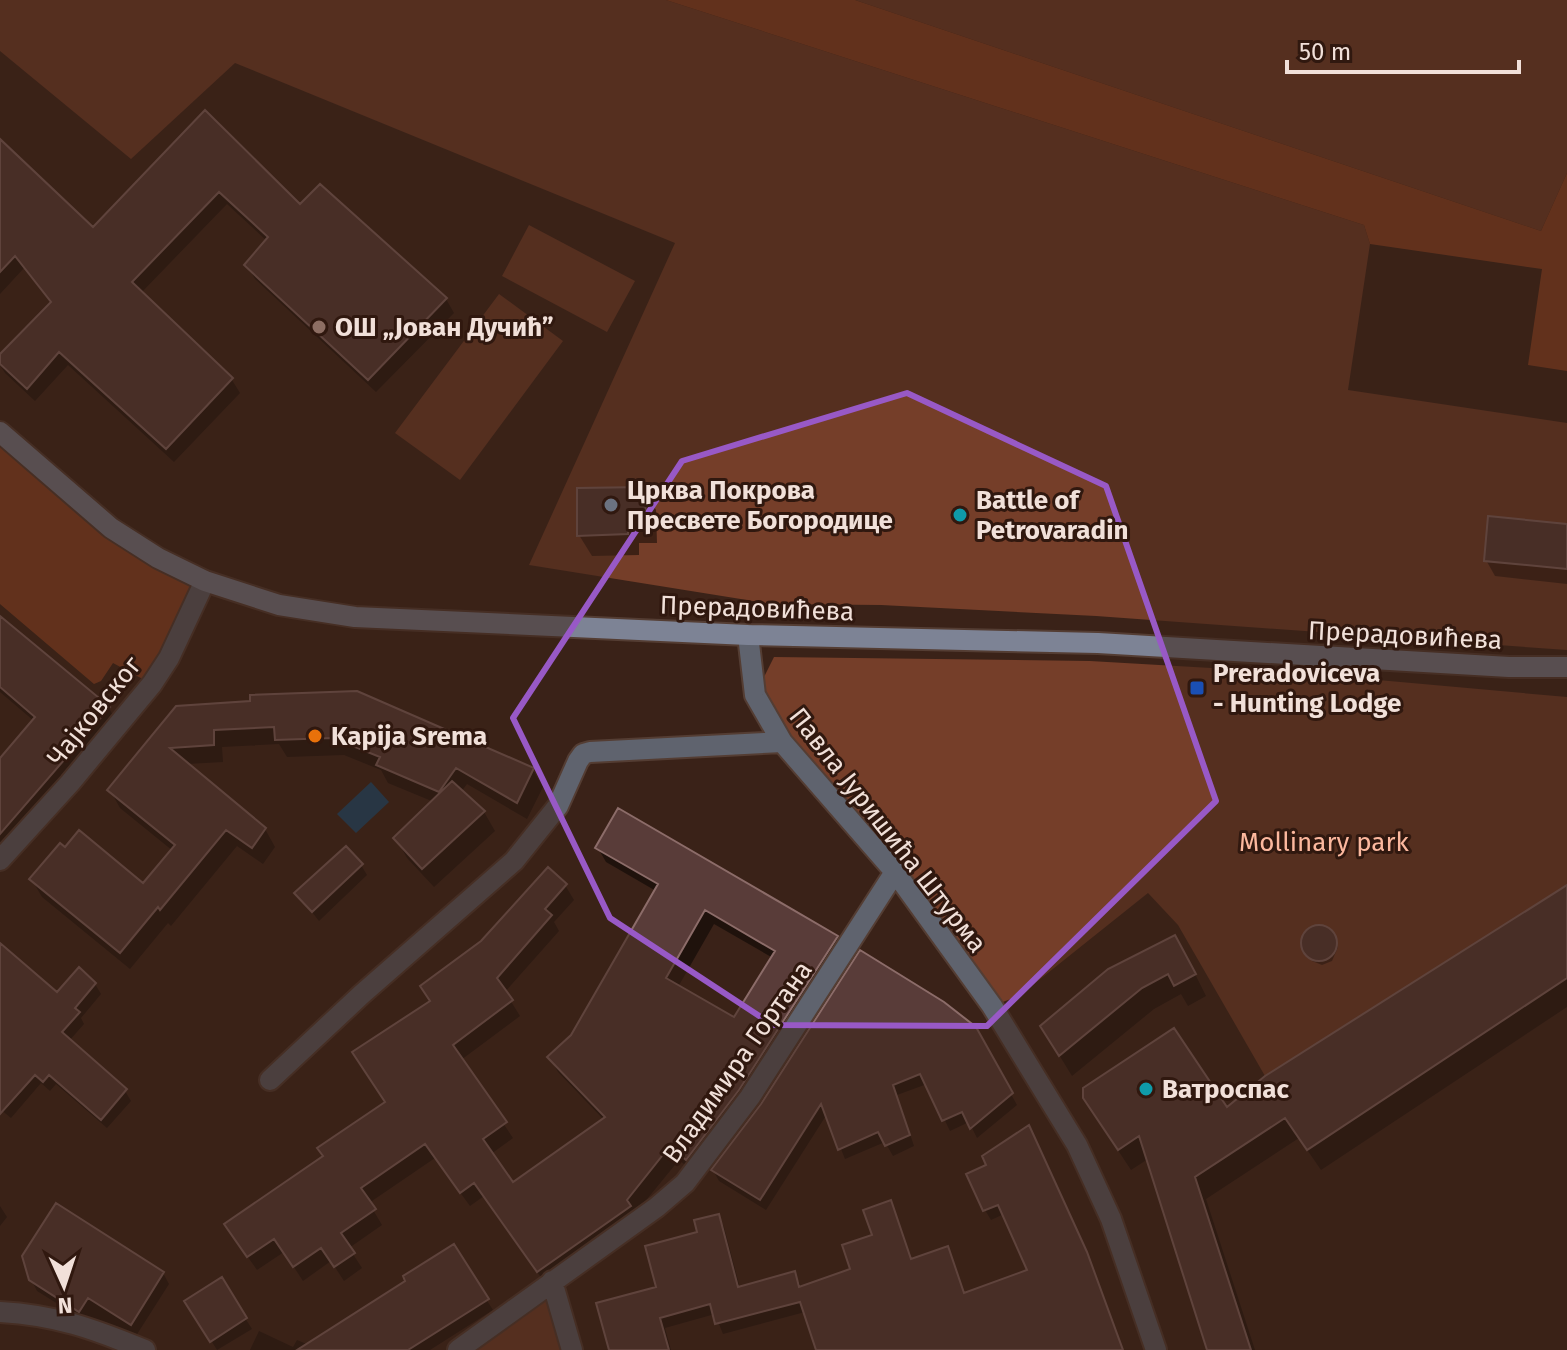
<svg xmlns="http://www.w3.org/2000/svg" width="1567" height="1350" font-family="'Fira Sans',sans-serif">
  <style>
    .green { fill: #753e29 }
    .forest { fill: #934423 }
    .water { fill: #124f7a }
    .shadow { fill: #0007; fill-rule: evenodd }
    .building { fill: #593c39; stroke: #8c6c69; stroke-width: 2; fill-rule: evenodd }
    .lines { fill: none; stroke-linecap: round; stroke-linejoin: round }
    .street-casing { stroke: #543d33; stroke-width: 24 }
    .secondary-casing { stroke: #543d33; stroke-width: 24 }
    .street { stroke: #5f636e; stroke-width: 20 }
    .secondary { stroke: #7d8395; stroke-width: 20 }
    .marked { fill: none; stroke: #9859c6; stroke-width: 6; stroke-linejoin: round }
    .education-dot { fill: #8d6e63; stroke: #30180f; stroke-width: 3 }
    .worship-dot { fill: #6b7280; stroke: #30180f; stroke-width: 3 }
    .culture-dot { fill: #0f9aa8; stroke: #30180f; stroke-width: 3 }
    .transit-dot { fill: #1a4fb4; stroke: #30180f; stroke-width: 3 }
    .food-dot { fill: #e8710a; stroke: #30180f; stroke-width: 3 }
    .labels { text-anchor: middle; stroke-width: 6; stroke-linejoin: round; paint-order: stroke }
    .poi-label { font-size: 26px; font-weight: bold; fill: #f1e0d9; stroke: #30180f; text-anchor: start }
    .street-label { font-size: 26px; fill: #f1e0d9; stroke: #30180f }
    .park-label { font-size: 26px; fill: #fcb89e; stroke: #30180f }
  </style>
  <rect width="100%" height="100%" fill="#3a2218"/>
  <path class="green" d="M0,0h666l698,225 6,19 -22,146 219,33v227l-471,-34 -215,-11 -109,-1 -243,-39 146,-322 -440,-180 -104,96 -131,-108z
    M855,0h712v173l-26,58z
    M529,225l106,56 -28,51 -105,-56z
    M499,294l64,47 -103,139 -65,-47z
    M774,657l316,4 210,12 267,24v188l-302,191 -87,-151 -30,-32 -129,103 -27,10 -237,-311z
    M552,1281l20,69h-114z"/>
  <path class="forest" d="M666,0h189l686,231 26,-58v198l-39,-6 14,-96 -172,-25 -6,-19z
    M0,432l111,96 94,53 -53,103 -39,-21 -12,18 -7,3 -94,-80z"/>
  <path class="water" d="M371,782l18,20 -33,31 -19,-19z"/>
  <path class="shadow" d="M205,113l95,93 20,-19 126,112 8,14 -78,79 -121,-113 -8,-14 20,-24 -40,-37 -86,89 91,87 8,13 -66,69 -106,-97 -33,36 -30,-28 -5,-8v-8l52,-53 -28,-36 -24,26v-152l93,88z
    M644,489l12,21 1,33h-18v12l-47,1 -13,-21z
    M1567,526v58l-72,-8 -9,-16z
    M0,618l109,90 8,15 -117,135v-97l34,-40 -34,-29z
    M177,708l356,62 10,17 -16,32 -60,-35 -6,8 23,20 11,19 -61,56 -27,-29 -11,-20 38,-36 -46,-19 -7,-13 -37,-15 -57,2 -8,-13 -57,3 1,15 -36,2 78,65 10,18 -12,17 -26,-18 -66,80 -3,-3 -38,46 -88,-72 -10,-17 112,6 29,-35 -53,-43 -10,-18z
    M598,848l239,89 8,15 -150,221 -16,-13 -45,55 -87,71 -63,-90 -14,10 -35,-48 -66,45 13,22 -33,23 13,20 -18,13 -13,-20 -28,20 -19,-29 -27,18 -22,-31 152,-136 44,-101 134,-117 9,15 -20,22 5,9 -54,61 15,24 -59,44 52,78 -22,16 21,31 92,-65 -46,-48 -8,-14 22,-22 84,-145 -50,-29zM714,924l59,34 -39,62 -56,-33z
    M361,865l6,10 -48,46 -22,-28z
    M1567,888v119l-246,163 -22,-32 -93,61 49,151h-46l-61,-191 -17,11 -33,-50 128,-10z
    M1317,927l9,2 12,18 -6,14 -10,4 -10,-4 -9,-15 2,-11z
    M0,945l57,50 38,-11 6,10 -20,24 3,6 -15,17 56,50 6,10 -24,27 -51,-44 -6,7 -9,-8 -30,35 -11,-9z
    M1187,958l19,38 -18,10 -7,-12 -27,15 -82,67 -30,-49z
    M974,1028l43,77 -40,33 -8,-16 -19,9 -23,-47 -30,11 17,51 -21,10 -8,-14 -40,17 -18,-45 -61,96 -47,-29 -6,-11 49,-65z
    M1034,1138l58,127 31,85h-304l71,-147 22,57 35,-11 18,46 65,-24 -26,-57 -13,6 -6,-10 4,-44z
    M0,1206l7,11 -7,9z
    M718,1216l6,11 16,61 54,-14 6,10 5,28 -82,22 -8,-20 -50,14 6,22h-60l89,-117z
    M453,1247l40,63 -63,40h-180l9,-19 34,16 4,-7 12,5 99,-64z
    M163,1273l6,11 -35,55 -47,-17 -50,-31 -6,-12z
    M221,1280l31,49 -35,21 -30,-49z"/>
  <path class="building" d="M205,110l95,94 20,-20 127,114 -79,82 -124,-115 24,-28 -49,-45 -87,90 101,96 -67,71 -107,-97 -32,37 -27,-25v-10l51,-52 -36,-46 -15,16v-133l93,88z
    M645,487l1,35 -18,1v11l-51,2v-48z
    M1488,516l79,8v45l-83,-8z
    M0,616l110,91 -110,127v-76l35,-41 -35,-30z
    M357,691l177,77 -17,35 -61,-35 -17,24 -63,-27 4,-8 -47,-19 -58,2 -1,-13 -60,3v15l-44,3 96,80 -14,20 -26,-18 -66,80 -2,-3 -38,46 -91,-74 31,-36 5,4 14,-17 64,53 32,-38 -68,-55 69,-84 74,-5v-6z
    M452,781l33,30 -63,58 -29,-31z
    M618,808l220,128 -99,154 -53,70 -16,-14 -43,54 4,6 -94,66 -63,-89 -14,10 -35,-49 -64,44 15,21 -35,24 14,20 -21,14 -13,-19 -28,19 -19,-28 -27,18 -23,-33 99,-68 -6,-8 68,-46 -33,-50 78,-51 -10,-15 61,-45 67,-74 19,17 -22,25 7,6 -55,63 16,22 -60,45 54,77 -24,17 30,43 92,-65 -58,-60 24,-22 87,-151 -63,-36zM705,910l70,41 -41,66 -68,-39z
    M346,846l17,18 -51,48 -18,-19z
    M1567,885v93l-260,172 -22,-32 -90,59 56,173h-44l-68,-214 -21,14 -35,-52v-10l91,-60 53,79 38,-31z
    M1301 943a18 18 0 1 1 36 0a18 18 0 1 1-36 0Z
    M1175,935l21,39 -22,12 -6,-12 -26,14 -83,68 -19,-30 68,-57z
    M0,943l57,49 22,-25 17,16 -21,25 5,4 -18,20 65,57 -26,31 -52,-45 -6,7 -8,-7 -35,39z
    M860,950l84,52 32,25 37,66 -43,36 -8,-17 -20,9 -22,-47 -27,11 17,50 -25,11 -7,-14 -40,18 -17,-46 -61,96 -49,-30 50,-66z
    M1029,1125l58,127 36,98h-307l-16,-48 -85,22 -5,-20 -50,14 9,32h-60l-13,-47 60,-16 -11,-41 52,-14 -3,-12 25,-6 19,73 57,-16 4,16 51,-18 -8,-24 30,-10 -9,-25 28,-10 20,59 37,-13 16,47 63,-23 -29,-65 -15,6 -17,-37 20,-9 -4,-9z
    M56,1203l108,69 -33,53 -43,-27 -9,14 -50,-32 -7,-24z
    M454,1244l35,55 -81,51h-111l108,-69 -2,-5z
    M222,1277l25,41 -37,24 -26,-41z"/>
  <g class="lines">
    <defs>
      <path id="street" d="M748,635l7,60 27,47 113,130 97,134 85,139 34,74 45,131
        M0,860l70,-77 82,-99 17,-26 36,-77
        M270,1080l92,-86 152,-133 44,-55 20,-45 5,-7 7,-2 192,-10
        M552,1281l20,69
        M0,1312c56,3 94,17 145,38
        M458,1350l199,-143 28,-24 65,-86 145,-225"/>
      <path id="secondary" d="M0,432l111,96 47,30 47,23 74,24 76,12 393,18 350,8 411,24h58"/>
    </defs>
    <use href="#street" class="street-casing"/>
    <use href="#secondary" class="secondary-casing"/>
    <use href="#street" class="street"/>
    <use href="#secondary" class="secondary"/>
  </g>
  <path d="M0 0H1567V1350H0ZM907,393l199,93 110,315 -229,225 -214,-1 -163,-107 -97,-200 169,-257z" fill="#3a2218" fill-opacity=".55" fill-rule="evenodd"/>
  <path class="marked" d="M907,393l199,93 110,315 -229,225 -214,-1 -163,-107 -97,-200 169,-257z"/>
  <circle class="education-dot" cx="319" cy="327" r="8"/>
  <circle class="worship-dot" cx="611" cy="505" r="8"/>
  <g class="culture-dot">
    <circle cx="960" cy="515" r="8"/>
    <circle cx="1146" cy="1089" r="8"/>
  </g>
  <rect class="transit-dot" x="1189" y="680" width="16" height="16" rx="4"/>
  <circle class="food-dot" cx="315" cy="736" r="8"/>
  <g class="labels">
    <g class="poi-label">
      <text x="335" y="336">ОШ „Јован Дучић”</text>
      <text x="627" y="499">Црква Покрова<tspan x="627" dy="30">Пресвете Богородице</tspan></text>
      <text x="976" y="509">Battle of<tspan x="976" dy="30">Petrovaradin</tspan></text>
      <text x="1213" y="682">Preradoviceva<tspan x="1213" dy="30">- Hunting Lodge</tspan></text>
      <text x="331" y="745">Kapija Srema</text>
      <text x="1162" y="1098">Ватроспас</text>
    </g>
    <g class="street-label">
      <text transform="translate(757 608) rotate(2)" y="9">Прерадовићева</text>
      <text transform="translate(1405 635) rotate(3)" y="9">Прерадовићева</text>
      <text transform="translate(94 711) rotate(-51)" y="9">Чајковског</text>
      <text transform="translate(888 830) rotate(52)" y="9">Павла Јуришића Штурма</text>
      <text transform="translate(737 1062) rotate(-55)" y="9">Владимира Гортана</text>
    </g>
    <g class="park-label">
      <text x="1324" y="851">Mollinary park</text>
    </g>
  </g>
  <g transform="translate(64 1286) rotate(177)" stroke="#30180f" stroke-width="6" paint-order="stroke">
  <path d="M0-6L14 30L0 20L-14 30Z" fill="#f1e0d9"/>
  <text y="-12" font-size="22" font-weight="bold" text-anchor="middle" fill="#f1e0d9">N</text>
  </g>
  <path d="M1287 60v12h232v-12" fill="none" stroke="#f1e0d9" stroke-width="4"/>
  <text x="1299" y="60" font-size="24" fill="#f1e0d9" stroke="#30180f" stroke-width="6" paint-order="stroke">50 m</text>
</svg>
